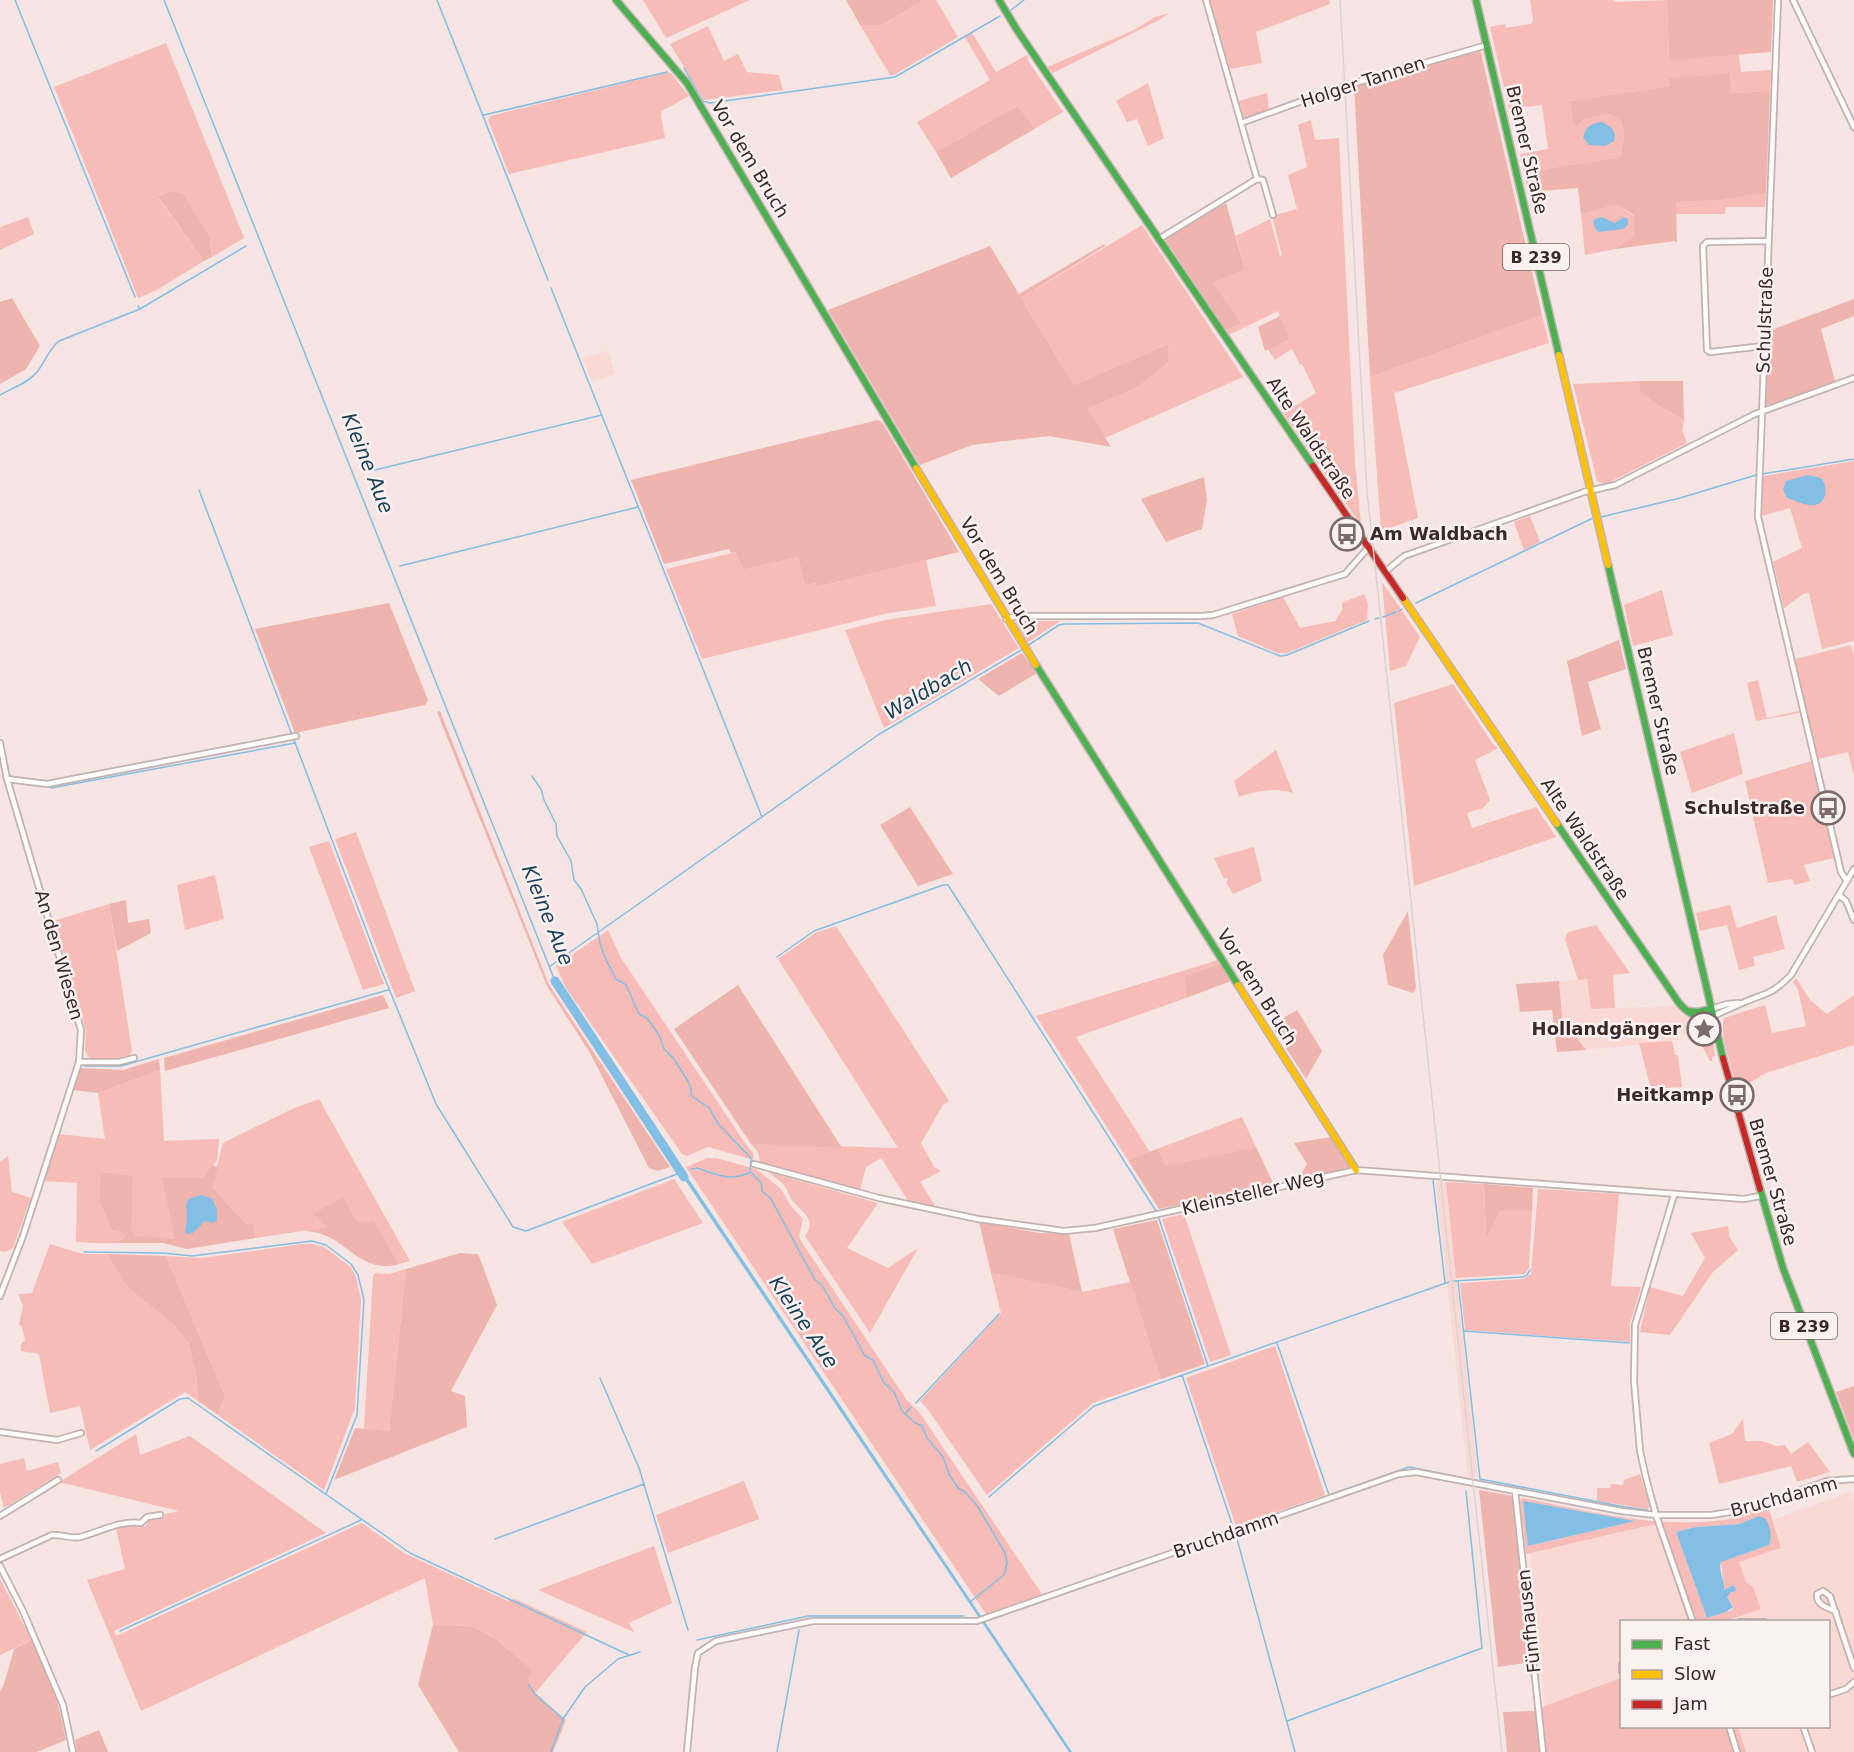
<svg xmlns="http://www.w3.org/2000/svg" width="1854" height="1752" font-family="'DejaVu Sans',sans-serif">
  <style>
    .built { fill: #fad9d5 }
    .green { fill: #f7bcb7; fill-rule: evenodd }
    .forest { fill: #f0b4af }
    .water { fill: #83bee4 }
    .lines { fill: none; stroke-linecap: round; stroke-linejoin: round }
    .stream { stroke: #83bee4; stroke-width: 1.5 }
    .river { stroke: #83bee4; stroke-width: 9 }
    .street-casing { stroke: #c1b3b2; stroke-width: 8 }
    .fast-casing { stroke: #c1b3b2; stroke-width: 9 }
    .slow-casing { stroke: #c1b3b2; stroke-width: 9 }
    .jam-casing { stroke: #c1b3b2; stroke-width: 9 }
    .street { stroke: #fefbfb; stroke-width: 4.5 }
    .fast { stroke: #4caf50; stroke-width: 6 }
    .slow { stroke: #ffc107; stroke-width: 6 }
    .jam { stroke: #c62828; stroke-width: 6 }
    .rail { stroke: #d9d4d4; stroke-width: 1.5 }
    .labels { text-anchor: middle; stroke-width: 5; stroke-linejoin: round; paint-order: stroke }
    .shield { fill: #faf2f1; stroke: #736665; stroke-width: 1.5 }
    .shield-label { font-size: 16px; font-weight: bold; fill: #392a29 }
    .street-label { font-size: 18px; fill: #392a29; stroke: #faf2f1 }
    .poi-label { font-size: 18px; font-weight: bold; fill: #392a29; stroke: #faf2f1; text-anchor: end }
    .water-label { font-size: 20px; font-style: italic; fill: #1b4159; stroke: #faf2f1 }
  </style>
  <rect width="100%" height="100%" fill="#f6e5e3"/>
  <path class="built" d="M608,351l7,23 -23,8 -9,-24z
    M1587,979l4,30 83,-3 8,8 11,7 11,18 -4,3 -6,-9 -15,2v5l-93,10 -10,-13h-12l-5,-56z
    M1436,1182h10l32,296 -10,-1z
    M1851,1491l3,8v253h-108l-8,-25 90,-1v-104h-102l35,-13 -15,-27 -7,-20 42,-14 -8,-28z
    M1653,1523l2,1 33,97 -66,1 -1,56 -76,28 -15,-153z"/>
  <path class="green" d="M643,0h107l-84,38z
    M923,0h13l22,37 -64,38h-4l-30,-50h22z
    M1209,0h120l1,4 -74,28 6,31 -32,6z
    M1530,0h83l1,2 53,-2 2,59 70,-5 2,18 30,-2 -1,21 -38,2 -2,-19 -60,4 1,8 -101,15 4,26 11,-8 26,-5 10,7 3,13 -3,23 -97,15 -4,-18 28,-5 -6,-44 -33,4 -19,-82 15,-3 1,4 25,-4 2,-4z
    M1169,13l-10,7 -106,53 -6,-6 87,-37 21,-13z
    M708,26l16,35 14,-7 9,18 32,3 4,15 -79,10 -34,-56z
    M972,33l24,39 31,-17 2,3 -2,1 36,53 -27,16 -19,-22 -81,46 -19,-30 73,-42 -25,-43z
    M166,43l78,195 -32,19 -2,-19 -52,-40 46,63 -49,30 -17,7 -84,-211z
    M670,72l19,24 -27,15 -1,4 4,23 -156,36 -21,-54 2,-4z
    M1148,83l16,55 -16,8 -11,-27 -10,3 -11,-21z
    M1267,93l2,17 -25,9 -5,-18z
    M1311,120l4,20 24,-2 16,323 6,64 -78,-112 33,-20 -14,-29 -2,1 -8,-16 -17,11 -7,-11 20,-10 -10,-28 -49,24 -3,-5 14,-7 -27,-40 32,-13 -9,-34 34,-17 10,37 2,-1 -10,-39 25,-7 -9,-34 19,-8 -9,-42z
    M1766,193l-1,14h-39l-1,7h-49l-1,-12 48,-2z
    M1616,205l18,11v20l-19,13 -30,6 -4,-41z
    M28,217l6,17 -34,16v-23z
    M1142,225l101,152 -138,61 -17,-29 50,-22 31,-25 -1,-18 -94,41 -53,-87z
    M1542,315l7,28 -155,50 24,125 -37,13 -11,-154z
    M1639,381l2,9 16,15 27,15 -2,10 5,13 -81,41 -9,-3 -24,-97z
    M1854,461v180l-32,8 -13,-56 -6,1 -19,14 -11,-46 29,-14 -12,-40 -28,8 1,-40z
    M1530,516l10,26 -16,8 -10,-28z
    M736,552l7,18 55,-13 7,29 12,-3 1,4 108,-27 10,46 -52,8 -182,45 -36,-90z
    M1382,582l38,55 -14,29 -16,5z
    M1662,590l11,45 -40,11 -9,-41z
    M1364,594l4,10 -1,16 -80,33h-10l-39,-17 -6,-22 51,-17 17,31 35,-7 7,-11v-7z
    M991,604l28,44 -135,80 -39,-98 40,-10z
    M1017,621h43l-33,22 -12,-19z
    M1851,645l3,11v120l-6,-24 -30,7 -23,-100z
    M1758,680l9,38 32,-7v2l-43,8 -9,-38z
    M1453,684l40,60 5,4 -23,12 15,40 -7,8 -16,5 5,15 64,-21 20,30 -142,49 -20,-183z
    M1734,733l9,41 -51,19 -12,-41z
    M1276,750l17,43c-18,-6 -37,-2 -54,4l-5,-16z
    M1811,761l23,97 -30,7 6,16 -15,4 -3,-6 -24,4 -23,-102z
    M356,832l59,159 -19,7 -61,-159z
    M329,841l55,143 -21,6 -54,-143z
    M1254,847l8,34 -29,13 -7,-12 2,-2 -2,-3 -2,2 -10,-21z
    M215,875l9,44 -39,11 -8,-45z
    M109,904l23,147 -3,6 -11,3 -28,-1 -5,-8 1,-21 -33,-109z
    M1730,905l7,23 39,-13 9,34 -32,8 2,9 -16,4 -12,-45 -27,6 -4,-18z
    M1596,925l34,48 -17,2 2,33 -24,1 -4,-30 -9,1 -13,-41 3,-7z
    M836,926l113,175 -6,4 -22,38 13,24 7,4 -21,11 16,25 -28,-6 -27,-43 -15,9 -6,23 -100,-28 -2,-10 -7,-8 147,4 -120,-189 37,-26z
    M608,930l13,28 124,185 8,10 1,7 -46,-13 -21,9 -5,-2 -116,-166 -10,-22z
    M1218,960l2,4 -36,12 2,22 -110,39 74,115 -22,8 -92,-144z
    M1796,978l14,22 17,14 27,-19v50l-88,28 -28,17c-5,-19 -19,-53 -14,-72l41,-13 7,28 34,-7 -8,-36 -5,-8z
    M1693,1021c22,3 18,15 22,35l-3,1v4h-2l-10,-19 4,-3z
    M1672,1041l3,14h3l4,32 -31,2 -12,-46z
    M160,1070l4,71 55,-2 -2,21 -14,18 -28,61 -27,-4 -12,2 -6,-8 3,-53 -31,-4 -3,29 13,29 13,4v3c-13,10 -34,5 -49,5l1,-59 -32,-2 13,-47 47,5 -7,-46z
    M319,1099l91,162 -11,3 -25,-44 -17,2 -43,-7 14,12 -72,11 -3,-15 -7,1 -34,-37 11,-44 69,-34z
    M1242,1117l14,30 -91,20 -8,-18z
    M8,1156l4,36 19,6 -18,50 -7,4 -6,-1v-89z
    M707,1158h9l40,11 25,20 9,16 13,14 -4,17 2,5 105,158 13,13 123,182 -56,20 -300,-447z
    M768,1172l110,31 -31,45 41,20 30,-20 -48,85 -65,-97c13,-17 -4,-24 -13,-36 -3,-5 -5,-12 -9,-16 -4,-4 -10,-8 -15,-12z
    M674,1179l29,44 -111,41 -30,-42z
    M1446,1182l38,2 2,53 15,-27 31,1 -3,57 -4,6 -69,4z
    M1538,1189l81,5 -8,92 30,1 -11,37v18l-165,-12 -5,-47 63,-4 8,-5z
    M1184,1214l47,141 -21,7 -48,-143z
    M1728,1226l1,10 9,14 -25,22 -43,63 -30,-3 10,-45 33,9 22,-38 -14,-25z
    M50,1244l33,10h24l21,34 47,38 13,16 8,31 2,28 -13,-9 -95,58 -10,-44 -30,7 -11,-59 -18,-3v-7l4,-4 -3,-13 -3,-3 4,-18 -5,-12 14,-1z
    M302,1244h11l11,3 27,20 5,10 5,22 -6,109 -31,82 -106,-75 7,-19 -59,-140 36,2z
    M406,1269l-17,162 -25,-2 9,-153 2,-3 14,1z
    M991,1273l91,19 48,-10 31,97 -68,24 -106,92 -61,-88 -6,-6 81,-88z
    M1275,1346l50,149 -89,31 -50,-148z
    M1743,1419l2,22h17l14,5 9,-1 6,9 17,-12 22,30 -33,10 -6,-16 -72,18 -10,-41 23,-9z
    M136,1434l4,21 50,-19 136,97 -212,98 2,5 246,-113 42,30 104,48 7,-2 72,33 -52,61 -7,-12 5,-11c-17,-13 -37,-35 -58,-42 -12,-4 -29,-2 -42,-3l-8,-47 -284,133 -54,-131 38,-11 -9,-41 16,-4 6,4 8,-2 2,-6 16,-2 1,-4 14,-3 -120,-29z
    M24,1458l3,13 31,-9 3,11 -57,35 -4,-16v-28z
    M1640,1474l10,33 -3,2 -50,-8v-13h13l1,-4 12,1 1,-5z
    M744,1481l15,38 -91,34 -12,-38z
    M1523,1498c65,13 134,31 201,22 16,-3 30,-9 44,-14l13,42 -42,14 7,20 7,5 8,22 -35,12h-38l-33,-97 -129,30 -6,-54zM1523,1502l110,19 -104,25zM1756,1517l15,20 -2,8 -48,16 3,29 11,-5 -8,12 6,9 -1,4 -25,8 -31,-86 20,-5 43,-3z
    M654,1546l18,57 -43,20 5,9 -96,-42z
    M0,1579l32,61 -32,15z
    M1621,1678l1,48 116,1 8,25h-200l-4,-45z"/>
  <path class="forest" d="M846,0h77l-41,25h-22z
    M1667,0h106l-2,52 -102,8z
    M1480,49l62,266 -172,62 -16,-292z
    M1730,73l2,20 38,-2 -4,102 -43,7 -47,2 1,41 -2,-2 -60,8 19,-13v-21l-18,-10 -35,9 -3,-26 -50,4 -4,-20 97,-15 3,-23 -3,-13 -11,-7 -25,5 -11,9 -4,-27 100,-15v-8z
    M1017,106l19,22 -85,50 -15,-26z
    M172,191l11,3 27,44 2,19 -8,4 -46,-64z
    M1226,203l19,67 -32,13 28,40 -15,7 -60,-89 1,-4z
    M1104,244l1,2 -84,52 53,87 94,-41 1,18 -31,25 -50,22 23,38 -62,-11 -77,9 -52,20 -92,-155 162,-64 29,48z
    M12,298l28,48 -14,23 -26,15v-82z
    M1854,299v17l-33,13 14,52 -66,25 -3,-2 3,-73z
    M1280,316l9,23 -24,12 -7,-24z
    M1639,381h44l1,39 -27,-15 -17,-15z
    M878,420l4,2 77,130 -142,35 -1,-4 -11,3 -7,-29 -55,13 -7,-18 -5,1 -2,-4 -65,15 -33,-84z
    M1204,477l3,23 -5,29 -36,13 -25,-43z
    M389,603l39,97 -3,5 -130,28 -40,-104z
    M1619,640l7,29 -38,13 13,47 -19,7 -15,-75z
    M1022,653l15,20 -38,23 -21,-17z
    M440,711l109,274 121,182 -12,4 -9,-3 -59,-115 -43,-67 -110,-274z
    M910,807l43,67 -35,12 -38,-61z
    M126,900l2,23 21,-4 2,14 -34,18 -8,-47z
    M1408,911l8,77 -3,5 -25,-8 -5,-30z
    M1220,964l11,17 -45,17 -2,-22z
    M1559,981l5,56h12l10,13 -29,2 -5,-42 -32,2 -4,-28z
    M738,985l104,163 -91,-4 -77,-115z
    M383,995l6,13 -224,63 -1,-13z
    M1297,1010l25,41 -16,28 -35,-54z
    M159,1059l1,11 -62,23 -25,-3 7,-22 43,2z
    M1331,1137l19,29 -1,3 -51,11 9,-16 -13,-21z
    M1256,1147l18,38 -115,24 -31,-49 29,-11 9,17z
    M212,1165l6,2 -6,20 34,37 7,-1 3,15 -69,11 -24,-6h-57l15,-3 4,-3v-3l-13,-4 -13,-29 2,-29 32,4 -2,53 5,8 12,-2 27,4 -13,-62 41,1z
    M1484,1184l49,4 -1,23 -31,-1 -15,28z
    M343,1197l14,25 17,-2 25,44c-42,12 -53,-33 -96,-33l24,-4 -14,-13z
    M1157,1220l48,144 -44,15 -48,-150z
    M979,1222l61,11 29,1 13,58 -91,-19z
    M460,1253l17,1 2,2 18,49 -46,86 14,5 2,31 -133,53 21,-52 34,3 17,-162z
    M107,1254l59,2 59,140 -7,19 -20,-14 -2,-28 -8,-31 -13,-16 -47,-38z
    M1854,1386v54l-18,-48z
    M1479,1490l34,6 18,166 -33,5z
    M433,1625c13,1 30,-1 42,3 21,7 41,29 58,42l-5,11 7,12 31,27 -13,32h-94l-41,-67z
    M32,1640l24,55 10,45 -29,12h-37v-60l4,-8 10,-35z
    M1536,1711l5,41h-34l-4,-40z
    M99,1730l9,22h-31l-2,-12z"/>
  <path class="water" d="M1602,122l10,6 3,7 -1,6 -9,5 -16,-1 -6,-7c2,-11 9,-15 19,-16z
    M1602,217l13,6 8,-6 5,2v6l-5,4 -24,3 -3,-2 -3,-8 2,-3z
    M1808,475l13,3c9,10 5,30 -12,27 -7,-1 -17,-5 -23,-8l-3,-8 3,-8z
    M680,1166l392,586h-3l-392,-584z
    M202,1195l10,4 5,11v10l-4,3 -8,-2 -12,12 -7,1c-2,-6 1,-9 1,-15 0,-16 -6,-20 15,-24z
    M1523,1501l112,20 -107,25z
    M1759,1516l7,3c4,9 7,17 3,26l-48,17c-3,9 4,18 3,28l10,-5 2,6 -5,1 -4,5 6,10 -7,5 -19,6 -31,-86 20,-5 43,-3z"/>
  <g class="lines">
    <path class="stream" d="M15,0l120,297
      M164,0l391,981
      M437,0l111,280
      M1011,10l13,-10
      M684,68l19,33 7,2 185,-26 105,-61
      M484,115l183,-43
      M551,288l211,529
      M138,306l2,3 106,-63
      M0,395c12,-7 28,-12 37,-23 8,-10 12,-23 22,-31l81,-32
      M375,470l227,-55
      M199,490l182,479 55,135 77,123 13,4 159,-60
      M1601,517l79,-19 76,-23 98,-16
      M400,566l238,-59
      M1416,603l177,-85
      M1399,611l3,-2
      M1383,617l13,-5
      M1375,619l4,-1
      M1027,646l32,-21 5,-1 134,-1 82,33 7,-1 82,-34
      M532,776l9,13 3,11 12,24 1,12 14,25 3,19 7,9 16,35 3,20 6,16 10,19 10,6 13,29 8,4 12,17 5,14 10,10 15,24 3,13 17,12 10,17 32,33 -1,13 11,12 1,8 9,8 44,81 7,5 13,23 8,8 22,40 8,4 11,23 10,9 8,19 12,11 8,4 5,12 16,19 6,17 9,14 7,4 13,15 27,46 2,10 -3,12 -34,27
      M51,788l244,-45
      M777,957l37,-26 129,-46h5l208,326
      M549,967l329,-232 145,-86
      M84,1066h37l267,-76
      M692,1169l5,-1c22,7 31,14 54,4
      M1433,1180l12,103
      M1158,1216l50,150
      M84,1252l79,1 29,3 120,-15 14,4 25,19 7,11 6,25 -7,115 -31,79
      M1454,1281l69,-4 4,-2 3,-5
      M1458,1281l22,198 145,28 22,3
      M1464,1331l165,12
      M1277,1343l52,152 80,-28 45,9
      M1182,1375l50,149
      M600,1378l39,90 49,162
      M916,1403l83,-89
      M906,1413l5,-6
      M96,1451l84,-52 8,-1 222,155 219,102
      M989,1497l105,-91 355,-124
      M495,1539l149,-55
      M1237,1539l58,213
      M120,1631l241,-111
      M697,1640l111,-24h156
      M528,1684l7,10 28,25
      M1287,1721l195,-73 -16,-157
      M551,1752l12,-33 22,-32 33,-28 22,-7
      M777,1752l22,-122"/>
    <path class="river" d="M555,981l129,196"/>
    <defs>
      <path id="street" d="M1206,0l51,179 6,1 10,35
        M1778,0l-20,517 83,355 6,9
        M1793,0l61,127
        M1241,123l103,-37 143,-41
        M1159,239l98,-60
        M1764,346l-54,6 -3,-2 -4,-104 4,-4 61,-1
        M1385,572l19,-16 180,-64 31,-7 140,-71 99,-36
        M1006,619l10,-3h186l11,-1 132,-41 23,-26
        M0,743l7,36 74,251 -2,32 -56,174 -23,60
        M7,779l40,5 249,-48
        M1839,895l7,6 8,19
        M1711,1009l16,-5 11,-1
        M1713,1016c9,-4 18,-8 27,-12 24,-11 31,-8 51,-29l63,-106
        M79,1062h40l15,-4
        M754,1164l125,34 99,21 86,12 31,-3 261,-58 388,29 16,-3
        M1674,1195l-39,130 -1,56 6,70 6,27 10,37 37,107
        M0,1432l57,8 24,-7
        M1515,1491l28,261
        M0,1516l58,-36
        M0,1559l52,-24c9,-1 19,4 28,2 20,-5 39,-17 61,-14l6,-6 13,-2
        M0,1566l23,45 40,94 10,47
        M1836,1612c-8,-5 -20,-6 -19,-18l6,-3 7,5 24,72
        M1740,1622h11
        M1755,1622h9
        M1622,1665v6
        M1828,1695l18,-6 8,-7
        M1729,1726l8,26
        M1803,1726l9,26
        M687,1752l8,-85 3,-14 18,-12 97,-20h164l422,-147 17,-2 205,39 35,4h55l32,-5 84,-29 27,-2"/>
      <path id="fast" d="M616,0l71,83 229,385
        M999,0l18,30 296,436
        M1476,0l83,355
        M1608,565l115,493
        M1036,665l202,320
        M1557,824l122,179c10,12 19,15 34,13
        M1688,1011l10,1 13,-3
        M1760,1189l23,79 71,186"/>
      <path id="slow" d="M1559,355l49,210
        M916,468l120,197
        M1403,598l154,226
        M1238,985l118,185"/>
      <path id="jam" d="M1313,466l90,132
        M1723,1058l37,131"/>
    </defs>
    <use href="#street" class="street-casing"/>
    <use href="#fast" class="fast-casing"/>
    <use href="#slow" class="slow-casing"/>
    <use href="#jam" class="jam-casing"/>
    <use href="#street" class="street"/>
    <use href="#fast" class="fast"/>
    <use href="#slow" class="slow"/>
    <use href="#jam" class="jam"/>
    <path class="rail" d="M1340,0l27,491 135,1261"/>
  </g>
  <defs>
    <symbol id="bus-ring" viewBox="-11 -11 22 22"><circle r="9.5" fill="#faf2f1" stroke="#7b6b6a" stroke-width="1.5"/><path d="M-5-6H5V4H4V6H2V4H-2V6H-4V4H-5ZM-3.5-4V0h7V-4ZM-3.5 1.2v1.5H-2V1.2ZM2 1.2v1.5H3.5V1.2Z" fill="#7b6b6a"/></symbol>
    <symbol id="sight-ring" viewBox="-11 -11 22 22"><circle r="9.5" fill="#faf2f1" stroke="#7b6b6a" stroke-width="1.5"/><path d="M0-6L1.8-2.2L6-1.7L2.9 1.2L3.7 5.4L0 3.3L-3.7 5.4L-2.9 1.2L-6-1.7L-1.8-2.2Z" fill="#7b6b6a"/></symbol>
  </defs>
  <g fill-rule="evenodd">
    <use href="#bus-ring" x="1328" y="515" width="38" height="38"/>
    <use href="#bus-ring" x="1809" y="789" width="38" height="38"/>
    <use href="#sight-ring" x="1685" y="1010" width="38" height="38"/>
    <use href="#bus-ring" x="1718" y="1076" width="38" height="38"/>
  </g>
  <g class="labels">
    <g class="shield">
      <rect x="1503" y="244" width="66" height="26" rx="4.5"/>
      <rect x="1771" y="1313" width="66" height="26" rx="4.5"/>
    </g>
    <g class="shield-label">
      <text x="1536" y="263">B 239</text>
      <text x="1804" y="1332">B 239</text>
    </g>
    <g class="street-label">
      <text transform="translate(1363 82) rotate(-18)" y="6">Holger Tannen</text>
      <text transform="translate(1527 150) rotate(77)" y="6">Bremer Straße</text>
      <text transform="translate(750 159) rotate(59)" y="6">Vor dem Bruch</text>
      <text transform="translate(1765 320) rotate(-88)" y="6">Schulstraße</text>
      <text transform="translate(1311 438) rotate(56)" y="6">Alte Waldstraße</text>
      <text transform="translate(999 576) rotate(59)" y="6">Vor dem Bruch</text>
      <text transform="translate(1658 711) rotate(77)" y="6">Bremer Straße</text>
      <text transform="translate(1585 839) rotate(56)" y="6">Alte Waldstraße</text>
      <text transform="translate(59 955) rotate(74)" y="6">An den Wiesen</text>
      <text transform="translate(1257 987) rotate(58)" y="6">Vor dem Bruch</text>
      <text transform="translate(1773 1182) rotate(74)" y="6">Bremer Straße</text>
      <text transform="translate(1253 1193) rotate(-13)" y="6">Kleinsteller Weg</text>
      <text transform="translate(1784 1497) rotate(-15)" y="6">Bruchdamm</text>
      <text transform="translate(1226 1535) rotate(-19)" y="6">Bruchdamm</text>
      <text transform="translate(1529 1621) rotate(-96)" y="6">Fünfhausen</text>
    </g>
    <g class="poi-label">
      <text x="1370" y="540" text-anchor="start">Am Waldbach</text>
      <text x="1805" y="814">Schulstraße</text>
      <text x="1681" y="1035">Hollandgänger</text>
      <text x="1714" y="1101">Heitkamp</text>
    </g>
    <g class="water-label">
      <text transform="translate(368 463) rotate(68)" y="7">Kleine Aue</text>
      <text transform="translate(928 689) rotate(-31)" y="7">Waldbach</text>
      <text transform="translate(548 915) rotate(68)" y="7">Kleine Aue</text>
      <text transform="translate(804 1322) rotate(56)" y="7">Kleine Aue</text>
    </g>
  </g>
  <rect x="1620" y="1620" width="210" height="108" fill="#faf2f1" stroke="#ada2a1" stroke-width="1.5"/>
  <rect x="1632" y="1640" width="30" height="9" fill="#4caf50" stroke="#ada2a1" stroke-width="1.5"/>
  <text x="1674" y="1650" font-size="18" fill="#392a29">Fast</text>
  <rect x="1632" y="1670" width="30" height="9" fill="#ffc107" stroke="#ada2a1" stroke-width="1.5"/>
  <text x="1674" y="1680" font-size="18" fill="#392a29">Slow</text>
  <rect x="1632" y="1700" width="30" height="9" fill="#c62828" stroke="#ada2a1" stroke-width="1.5"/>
  <text x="1674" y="1710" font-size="18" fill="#392a29">Jam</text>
</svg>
